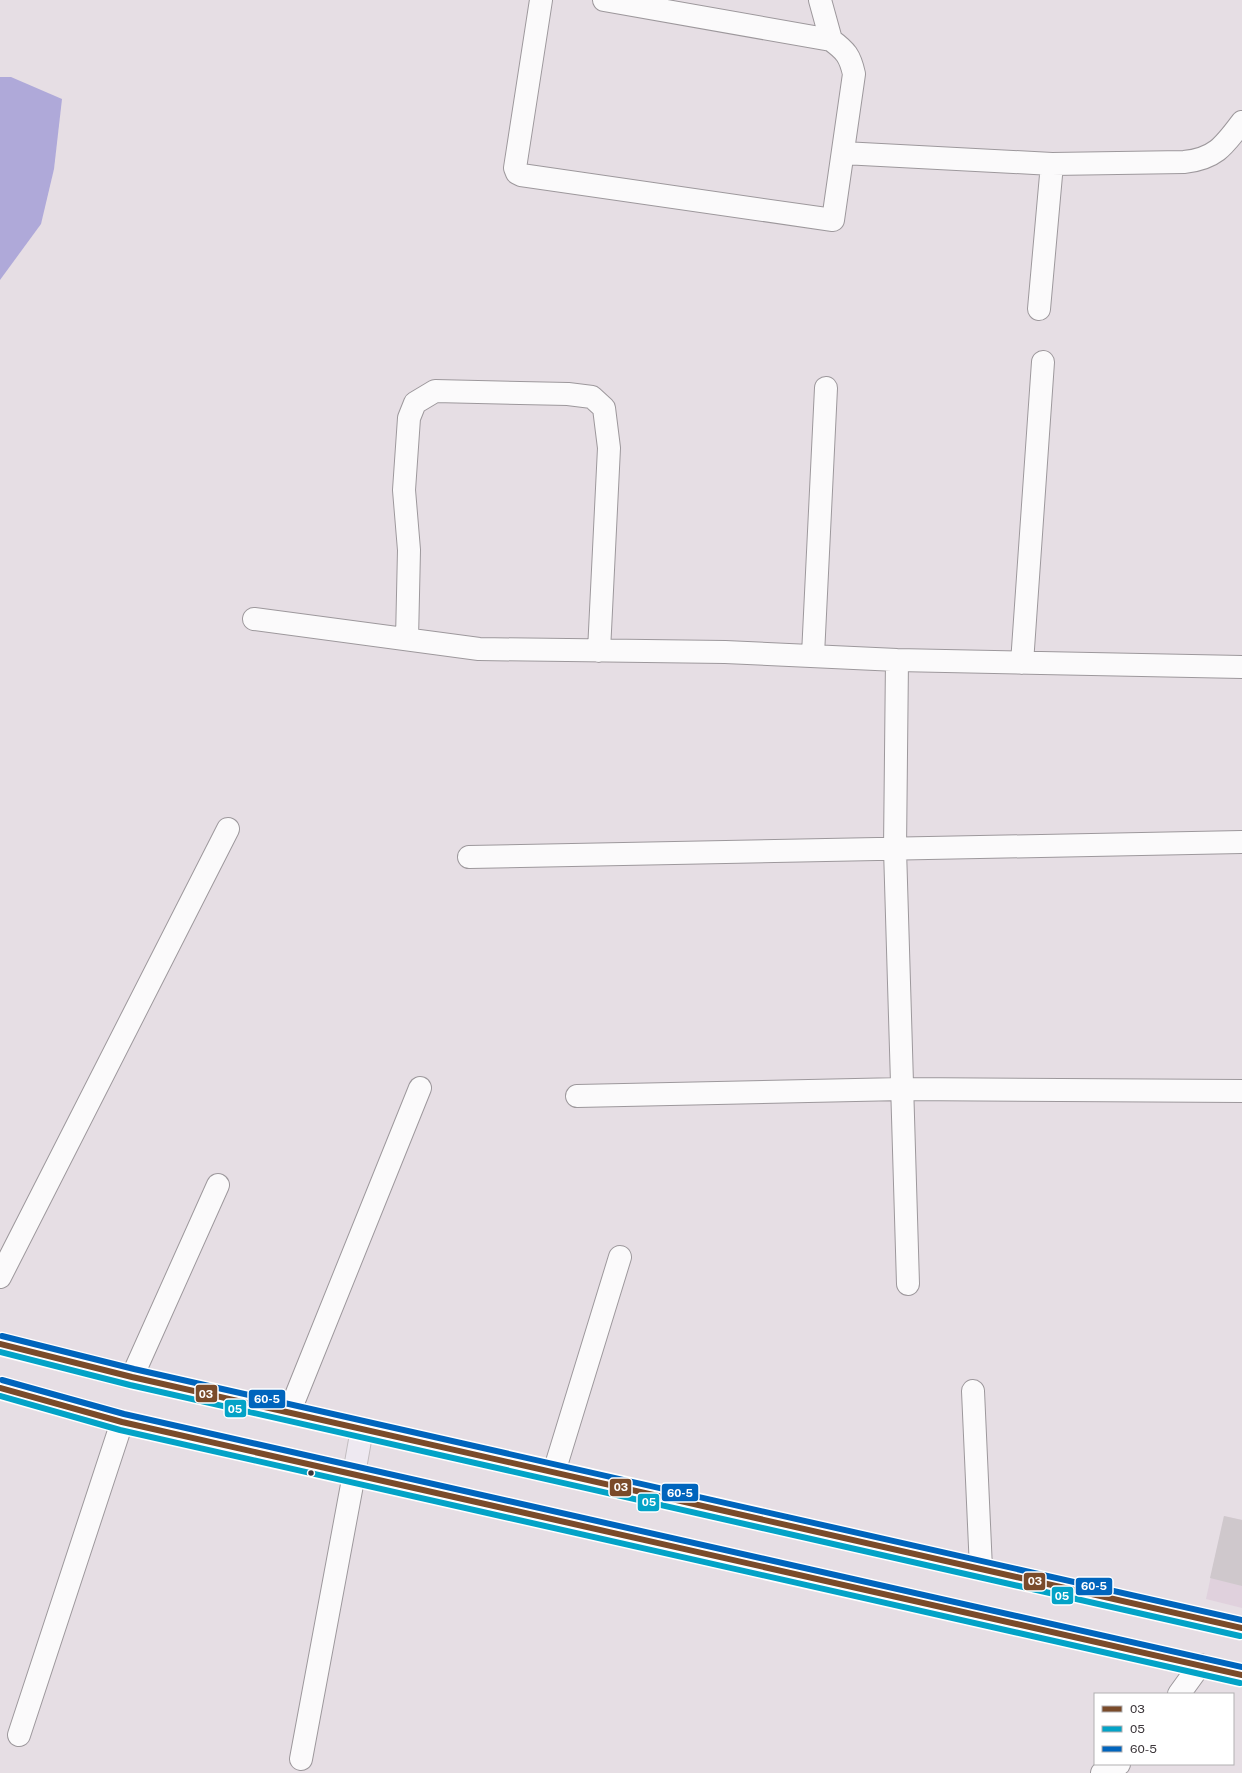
<svg xmlns="http://www.w3.org/2000/svg" width="1242" height="1773" font-family="'Public Sans',sans-serif">
  <style>
    .built { fill: #e0d1dd }
    .water { fill: #afa9d9 }
    .building { fill: #cfc8cc }
    .lines { fill: none; stroke-linecap: round; stroke-linejoin: round }
    .minor-casing { stroke: #9d989c; stroke-width: 24 }
    .major-casing { stroke: #c1bcbf; stroke-width: 24 }
    .minor { stroke: #fbfafb; stroke-width: 22 }
    .major { stroke: #eee9f1; stroke-width: 22 }
    .bus-1-casing { stroke: #fff; stroke-width: 9 }
    .bus-2-casing { stroke: #fff; stroke-width: 9 }
    .bus-3-casing { stroke: #fff; stroke-width: 9 }
    .bus-1 { stroke: #7a4b2a; stroke-width: 6 }
    .bus-2 { stroke: #03a3c7; stroke-width: 6 }
    .bus-3 { stroke: #0065bd; stroke-width: 6 }
    .bus-dot { fill: #3d373b; stroke: #fff; stroke-width: 1.5 }
    .line-badge { stroke: #fff; stroke-width: 1.5 }
    .badge-label { font-size: 11px; text-anchor: middle; font-weight: bold; fill: #fff }
  </style>
  <rect width="100%" height="100%" fill="#e6dee4"/>
  <path class="built" d="M1224,1516l18,4v88l-36,-9z"/>
  <path class="water" d="M0,77h11l51,22 -8,70 -13,55 -41,56z"/>
  <path class="building" d="M1224,1516l18,4v66l-32,-8z"/>
  <g class="lines">
    <defs>
      <path id="minor" d="M541,0l-26,168 2,5 4,2 312,45 21,-146c-4,-18 -8,-23 -23,-34l-227,-40
        M820,0l11,40
        M843,153l209,11 132,-2c31,-3 40,-16 58,-40
        M1039,309l13,-145
        M254,619l225,30 246,3 172,8 345,7
        M407,639l2,-89 -5,-60 5,-72 6,-15 20,-12 133,3 24,3 12,11 5,40 -10,203
        M813,655l13,-267
        M897,660l-2,189 13,435
        M1022,663l21,-301
        M469,857l773,-15
        M577,1096l325,-7 340,2
        M0,1277l228,-448
        M132,1377l86,-192
        M973,1391l8,178
        M289,1413l131,-325
        M554,1472l66,-215
        M1179,1694l21,-29
        M19,1735l103,-313
        M301,1759l53,-285
        M1102,1773l17,-9"/>
      <path id="major" d="M0,1344l132,33 1110,251
        M0,1388l122,34 1120,253
        M354,1474l8,-45"/>
    </defs>
    <use href="#minor" class="minor-casing"/>
    <use href="#major" class="major-casing"/>
    <use href="#minor" class="minor"/>
    <use href="#major" class="major"/>
    <defs>
      <path id="bus-1" d="M0,1344l132,33 1110,251
        M0,1388l122,34 1120,253"/>
      <path id="bus-2" d="M0,1352l130,33 1110,251
        M0,1396l120,34 1120,253"/>
      <path id="bus-3" d="M2,1336l132,33 1108,251
        M2,1380l122,34 1118,253"/>
    </defs>
    <use href="#bus-1" class="bus-1-casing"/>
    <use href="#bus-2" class="bus-2-casing"/>
    <use href="#bus-3" class="bus-3-casing"/>
    <use href="#bus-1" class="bus-1"/>
    <use href="#bus-2" class="bus-2"/>
    <use href="#bus-3" class="bus-3"/>
  </g>
  <circle class="bus-dot" cx="311" cy="1473" r="3.5"/>
  <g class="line-badge">
    <rect x="195" y="1384" width="23" height="19" rx="4" fill="#7a4b2a"/>
    <rect x="248" y="1389" width="38" height="20" rx="4" fill="#0065bd"/>
    <rect x="224" y="1399" width="23" height="19" rx="4" fill="#03a3c7"/>
    <rect x="609" y="1478" width="23" height="19" rx="4" fill="#7a4b2a"/>
    <rect x="661" y="1483" width="38" height="19" rx="4" fill="#0065bd"/>
    <rect x="637" y="1493" width="23" height="19" rx="4" fill="#03a3c7"/>
    <rect x="1023" y="1572" width="23" height="19" rx="4" fill="#7a4b2a"/>
    <rect x="1075" y="1577" width="38" height="19" rx="4" fill="#0065bd"/>
    <rect x="1051" y="1586" width="23" height="19" rx="4" fill="#03a3c7"/>
  </g>
  <g class="badge-label">
    <text x="206" y="1398">03</text>
    <text x="267" y="1403">60-5</text>
    <text x="235" y="1413">05</text>
    <text x="621" y="1491">03</text>
    <text x="680" y="1497">60-5</text>
    <text x="649" y="1506">05</text>
    <text x="1035" y="1585">03</text>
    <text x="1094" y="1590">60-5</text>
    <text x="1062" y="1600">05</text>
  </g>
  <rect x="1094" y="1693" width="140" height="72" fill="#ffffff" stroke="#b1afb1"/>
  <rect x="1102" y="1706" width="20" height="6" fill="#7a4b2a" stroke="#b1afb1"/>
  <text x="1130" y="1713" font-size="12" fill="#3d373b">03</text>
  <rect x="1102" y="1726" width="20" height="6" fill="#03a3c7" stroke="#b1afb1"/>
  <text x="1130" y="1733" font-size="12" fill="#3d373b">05</text>
  <rect x="1102" y="1746" width="20" height="6" fill="#0065bd" stroke="#b1afb1"/>
  <text x="1130" y="1753" font-size="12" fill="#3d373b">60-5</text>
</svg>
